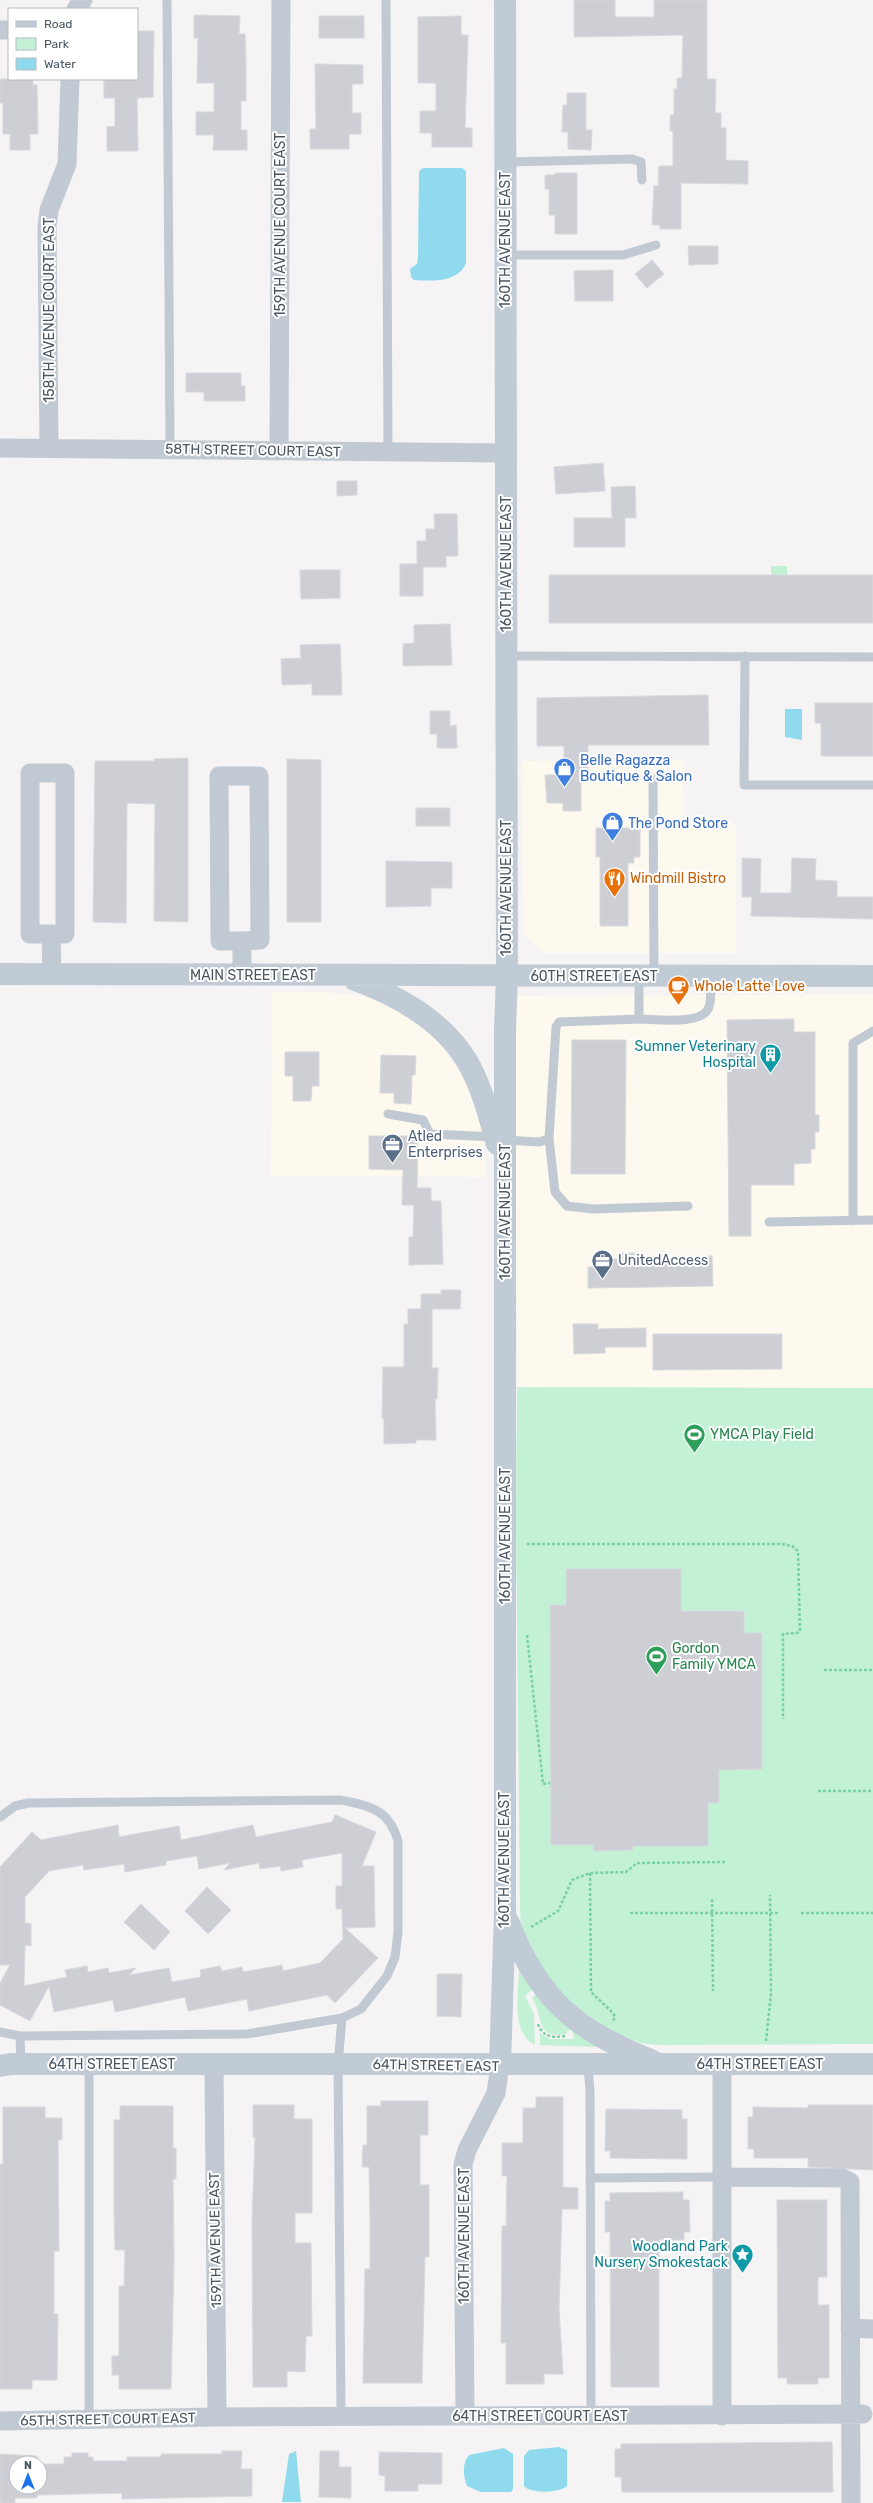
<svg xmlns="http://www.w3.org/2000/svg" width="873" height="2503" font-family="Rubik,sans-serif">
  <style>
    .commercial { fill: #fdf9ef }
    .green { fill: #c3f1d5 }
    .water { fill: #90daee }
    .building { fill: #cdcfd5; stroke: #d7d9de; fill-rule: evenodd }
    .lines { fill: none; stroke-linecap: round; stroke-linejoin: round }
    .path { stroke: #7ad0a6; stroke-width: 2.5; stroke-dasharray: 3 2; stroke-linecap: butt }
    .lane { stroke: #c1cad2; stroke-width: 9 }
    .street { stroke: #c1cad2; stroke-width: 19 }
    .secondary { stroke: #c1cbd6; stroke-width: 22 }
    .labels { text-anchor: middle; stroke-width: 4; stroke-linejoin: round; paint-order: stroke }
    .street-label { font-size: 14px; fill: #4a5661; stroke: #fff }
    .shop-label { font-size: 14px; fill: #366cbe; stroke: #fff; text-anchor: start }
    .food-label { font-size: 14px; fill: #c56008; stroke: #fff; text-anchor: start }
    .culture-label { font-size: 14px; fill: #0d838f; stroke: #fff; text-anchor: end }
    .service-label { font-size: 14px; fill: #4e5e75; stroke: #fff; text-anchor: start }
    .leisure-label { font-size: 14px; fill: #27864d; stroke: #fff; text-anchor: start }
  </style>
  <rect width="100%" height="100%" fill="#f5f3f3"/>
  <path class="commercial" d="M683,760l1,65h52v128h-192l-20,-18 -3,-174z
    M272,992h52l39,4 33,13 32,19 20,27 19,30 15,41 4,51 -215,-1z
    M873,994v394l-356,-1 -2,-391z"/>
  <path class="green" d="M771,566h16v23h-15z
    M517,1387l356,1v656l-211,1 -17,-1 -36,-12 -56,-44 -32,-61 -1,-19 -4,-387z
    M519,1969l16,18 -10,9 9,18 1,31c-25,-12 -16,-53 -16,-76z
    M539,1992l59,54 -1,1 -57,-2v-12l10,6h24l-2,-9 -5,1v3c-33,5 -22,-15 -35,-36z"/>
  <path class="water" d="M423,168h39l4,3v92c-8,20 -34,18 -52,17l-3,-3 -1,-8 7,-5 1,-8 1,-85z
    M785,709h17v31l-17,-3z
    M559,2447l8,3v36c-7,7 -37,8 -43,0v-30l5,-6z
    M504,2448l9,6v35l-2,3h-30l-14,-6c-4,-10 -5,-23 2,-31z
    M296,2451l5,51h-19l7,-48z"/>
  <path class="building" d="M574,0h41v17h39v-17h53v79h9l-1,34h6v15h5v32l22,1v23l-67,-1v46h-21v-4h-8l2,-39h4l1,-20h14v-35h-3v-16h4v-26h3v-11h5l1,-43 -109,2z
    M194,15l46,1 -1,18h6l1,30v37h-5v29h6v20h-34l1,-15h-18v-23h18v-29h-17l1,-45h-4z
    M319,16h45v22h-45z
    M461,16v19h7l-3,93h7v19h-40v-14h-12v-22h16v-28h-18v-66z
    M137,31h17l-1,66 -16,1 1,53h-31v-24l8,-1v-28h-11v-19h33z
    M315,64l48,1v19h-11v29h9v21h-12v15h-39v-20h6z
    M0,79h33v6h4l1,49h-8v16h-20v-16h-7v-31h-3z
    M567,93h19v37h6l-1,20 -23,-1v-17h-6l1,-27h4z
    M555,173h22v61h-22v-19h-6v-26h-4v-14h10z
    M688,246h30v18l-29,1z
    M652,260l12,14 -17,14 -12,-14z
    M613,270v31h-38l-1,-30z
    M186,373h55v13h4v15h-41v-9h-18z
    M603,463l2,28 -49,3 -2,-27z
    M337,481h20v14l-20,1z
    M635,486l1,32h-11v29h-51v-29h38l-1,-31z
    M434,514h23l1,42h-12v11h-23v29h-23v-32h17v-23h9v-12h9z
    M300,570h40v28l-39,1z
    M549,575h324v48h-324z
    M450,624l2,41 -49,1v-22l11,-1v-18z
    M340,644l2,51h-30v-11l-30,1 -1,-26 20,-1 -1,-13z
    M708,695l1,50h-121v32h-7v34h-18v-8h-16l-2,-28h19v-29h-27v-48z
    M815,703h58v53h-52v-33h-6z
    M430,711h20v15l6,-1 1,23h-20v-14h-7z
    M188,758v164l-34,-1 1,-117 -28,-1 -1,120 -33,-1 2,-161h59v-2z
    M287,759l34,1v162h-34z
    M416,808h34v18h-34z
    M596,828h44v29h-6v6h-6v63h-28v-69h-4z
    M742,858l19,1 -1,34h31l1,-35 24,1 -1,21 22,1v16h36v22l-122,-3 1,-19h-10z
    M386,861l66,1v26h-21v18l-45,1z
    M794,1019v13h21v83h4v17h-4v17h-4v14l-17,1v21h-43v51h-22l-2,-216z
    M572,1040h54l-1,134h-54z
    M285,1052h34v34h-7l-1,15h-18v-25h-8z
    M381,1055l35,1 -1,19h-3l-1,29 -17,-1v-10h-14z
    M369,1136h49l-1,52h14v13h10l2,63 -34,1v-28h4l1,-32h-12l1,-35 -34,-1z
    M619,1253h16v5l77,-2 1,30 -125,2v-21h22v-8h9z
    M441,1290h20l-1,19h-28v59h6l-1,31h-2l1,41h-20v3l-32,1v-25h-2l1,-52h21v-43h4v-15h13v-15h20z
    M573,1324h25v5l48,-1v19h-41v6l-31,1z
    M653,1334h129v35l-129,1z
    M566,1569h115v42h63v22h18v136l-43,1v33h-11v43h-75v4l-40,1v-6h-42l-1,-240h16z
    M335,1815l41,17 -14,34h12l1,61 -30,1 33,30 -43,45 -8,-8 -78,16 -2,-12 -59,12 -3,-14 -70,15 -2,-12 -59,12 -5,-26 -19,35 -30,-16v-22l10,-18h-10v-98l32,-35 9,8 77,-15 1,12 60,-11 2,14 72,-15 3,12 76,-15zM342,1853v33h-6v23h6l1,30 -23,24 -37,8 -1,-6 -39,7 -1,-5 -20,4 -2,-5 -20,4 1,7 -29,5 -3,-14 -40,7 7,-7 -27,5 -1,-5 -20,4 -1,-6 -22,4 2,7 -43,9 1,-41 6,1v-22l-6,-1v-26l24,-26 34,-6 1,5 40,-6 1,8 41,-7v-4l31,-5 2,13 31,-6 -6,7 35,-7 1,6 20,-3 1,5 22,-4 -1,-7z
    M207,1887l24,23 -23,24 -23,-23z
    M141,1904l29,28 -16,18 -30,-28z
    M437,1974h25l-1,43 -24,-1z
    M536,2097h27v90l15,1v21h-16l-3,100 4,65h-19v10h-38v-41h-5l1,-117h4l1,-50h-5v-33h21v-35h13z
    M381,2101h47v34h-8v50h9v72h-4l-3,126h-59l2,-114h5v-51l-1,-51h-7l1,-22h4v-39h14z
    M253,2105h41v14h18v94h-17v30h16l1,93h-6l-1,36 -18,-1v16h-34l-1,-165 3,-85h-2z
    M808,2105h65v65l-65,-3v-9h-54v-9h-6v-32h5v-10l55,1z
    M120,2106h53v42h3v31h-3l1,84 -3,126h-52v-14h-7v-19h7v-70h5l1,-36h-10l-1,-41v-89h6z
    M3,2107h42v11h17v22h-4l1,111h-5v63h4l-1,66h-25v9h-32v-225h3z
    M606,2109l76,1v9h5v40l-77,-1v-7h-5z
    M683,2192v8h6l1,32h-6v8h-25v147h-48l-1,-155h-5v-31h5v-8z
    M777,2200h50v77h-9v28h11v73h-11v6h-31v-6h-9z
    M832,2442l1,50h-211l-1,-15h-6v-28h6v-5z
    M222,2451h20l-1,18h11v27l-130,3v-6l-85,2v3h-22v5h-15v-49l37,2v7h-21v24h24v-23h24v-7h8v-4h16v4h5v4h34v-4h34v-3h61z
    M320,2451h19v16h12v31l-32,-1z
    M379,2452l63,1v31h-24v7h-33v-15l-6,-1z"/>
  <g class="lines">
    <path class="path" d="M527,1544h255l10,2 6,5 2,80 -3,2 -14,1v85
      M527,1635l16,149 7,-1
      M824,1670h49
      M818,1791h55
      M590,1873l1,119 22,21 2,4 -2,4
      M712,1899l1,92
      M630,1913h148
      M801,1913h72
      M531,1927l27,-16 14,-31 18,-7 36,-1 11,-9 88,-1
      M538,2024c5,13 14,14 27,12
      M766,2041l5,-47 -1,-99"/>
    <path class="lane" d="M167,0l3,448
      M386,0l2,451
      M505,162l127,-3 9,3 1,18
      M505,255h118l33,-10
      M506,656l367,1
      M745,656l-1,129h129
      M653,779l1,197
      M639,1019c16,0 64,7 70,-12 3,-9 1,-21 2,-31
      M388,1114l35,6 7,14 65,3
      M549,1138l6,54 12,14 26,3 95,-3
      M505,1140l35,2 9,-4 7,-111 3,-5 80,-3v-43
      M853,1221v-178l20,-12
      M769,1222l104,-2
      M0,1817l15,-11 13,-3 312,-3c30,6 49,9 58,41v91l-3,25 -8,19 -26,33 -19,9 -95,16 -227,2 -20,-4
      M20,2036l1,28
      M89,2064v355
      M588,2065l2,27 1,323
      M590,2178l132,-1
      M341,2416l-3,-352 4,-46"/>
    <path class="street" d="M76,9l7,-9
      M0,30h9
      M0,448l506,5
      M49,448l-2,-221 2,-17 18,-46 3,-85
      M279,450l2,-450
      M51,934h-21v-161h35v161h-14l1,41
      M242,941h-22l-1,-165h40l1,164 -18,1v34
      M214,2064l3,353
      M722,2064v352
      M722,2177l121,1 7,4 1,321
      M850,2328l23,1
      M465,2416l-2,-252 4,-14 29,-57 4,-28
      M0,2421l217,-4 646,-3"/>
    <path class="secondary" d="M0,974l873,2
      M355,980c42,15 88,41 112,81 15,26 22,55 30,83
      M508,1921c31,80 68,109 145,140
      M500,2065l5,-153v-882l2,-54 -2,-976
      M0,2066l11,-2h862"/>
  </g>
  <defs>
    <symbol id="shop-pin" viewBox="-11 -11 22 30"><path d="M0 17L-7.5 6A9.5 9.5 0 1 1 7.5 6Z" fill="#3f7fe0" stroke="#fff"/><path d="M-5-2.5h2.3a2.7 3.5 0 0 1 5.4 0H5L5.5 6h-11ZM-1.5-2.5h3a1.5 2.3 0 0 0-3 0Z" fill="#fff"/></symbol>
    <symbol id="restaurant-pin" viewBox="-11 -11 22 30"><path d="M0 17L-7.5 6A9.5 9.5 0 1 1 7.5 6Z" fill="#e8710a" stroke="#fff"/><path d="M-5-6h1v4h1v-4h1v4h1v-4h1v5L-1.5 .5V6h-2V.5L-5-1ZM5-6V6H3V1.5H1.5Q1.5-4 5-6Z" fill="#fff"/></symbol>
    <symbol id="cafe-pin" viewBox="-11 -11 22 30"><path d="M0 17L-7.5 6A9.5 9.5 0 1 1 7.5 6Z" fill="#e8710a" stroke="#fff"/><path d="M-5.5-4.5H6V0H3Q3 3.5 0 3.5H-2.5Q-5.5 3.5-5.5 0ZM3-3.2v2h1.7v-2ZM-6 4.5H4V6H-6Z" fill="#fff"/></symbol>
    <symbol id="building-pin" viewBox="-11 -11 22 30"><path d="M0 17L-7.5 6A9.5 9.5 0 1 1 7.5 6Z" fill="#0f9aa8" stroke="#fff"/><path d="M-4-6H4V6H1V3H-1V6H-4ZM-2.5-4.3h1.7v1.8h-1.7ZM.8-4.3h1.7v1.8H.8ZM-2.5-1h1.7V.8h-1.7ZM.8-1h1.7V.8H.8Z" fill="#fff"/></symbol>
    <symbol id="office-pin" viewBox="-11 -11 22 30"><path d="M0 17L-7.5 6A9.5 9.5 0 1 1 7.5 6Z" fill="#5c6f8a" stroke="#fff"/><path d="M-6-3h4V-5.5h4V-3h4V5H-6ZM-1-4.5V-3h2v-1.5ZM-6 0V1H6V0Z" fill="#fff"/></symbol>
    <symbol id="stadium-pin" viewBox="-11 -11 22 30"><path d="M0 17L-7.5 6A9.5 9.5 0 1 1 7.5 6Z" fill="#2e9e5b" stroke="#fff"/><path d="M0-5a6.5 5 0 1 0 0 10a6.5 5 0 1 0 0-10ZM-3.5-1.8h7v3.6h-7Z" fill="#fff"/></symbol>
    <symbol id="sight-pin" viewBox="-11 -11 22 30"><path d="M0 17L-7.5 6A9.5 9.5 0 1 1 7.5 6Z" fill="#0f9aa8" stroke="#fff"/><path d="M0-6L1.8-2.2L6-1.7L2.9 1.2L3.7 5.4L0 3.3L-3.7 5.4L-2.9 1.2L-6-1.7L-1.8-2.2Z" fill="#fff"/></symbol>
  </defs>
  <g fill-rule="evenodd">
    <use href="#shop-pin" x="552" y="756" width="25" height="34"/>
    <use href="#shop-pin" x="600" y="810" width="25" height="34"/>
    <use href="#restaurant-pin" x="602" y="866" width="25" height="34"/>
    <use href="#cafe-pin" x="666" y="974" width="25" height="34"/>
    <use href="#building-pin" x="758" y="1042" width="25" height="34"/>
    <use href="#office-pin" x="380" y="1132" width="25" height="34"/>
    <use href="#office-pin" x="590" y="1248" width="25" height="34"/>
    <use href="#stadium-pin" x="682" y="1422" width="25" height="34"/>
    <use href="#stadium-pin" x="644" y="1644" width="25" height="34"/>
    <use href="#sight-pin" x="730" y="2242" width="25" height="34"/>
  </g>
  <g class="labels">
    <g class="street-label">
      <text transform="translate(280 225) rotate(-90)" y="5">159TH AVENUE COURT EAST</text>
      <text transform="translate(505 240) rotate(-90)" y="5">160TH AVENUE EAST</text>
      <text transform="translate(49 310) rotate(-90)" y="5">158TH AVENUE COURT EAST</text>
      <text transform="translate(253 450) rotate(1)" y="5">58TH STREET COURT EAST</text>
      <text transform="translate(506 564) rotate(-90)" y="5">160TH AVENUE EAST</text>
      <text transform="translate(506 888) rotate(-90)" y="5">160TH AVENUE EAST</text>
      <text x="253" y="980">MAIN STREET EAST</text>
      <text x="594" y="981">60TH STREET EAST</text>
      <text transform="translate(505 1212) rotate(-90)" y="5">160TH AVENUE EAST</text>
      <text transform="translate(505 1536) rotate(-90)" y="5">160TH AVENUE EAST</text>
      <text transform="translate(504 1860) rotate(-90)" y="5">160TH AVENUE EAST</text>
      <text x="112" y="2069">64TH STREET EAST</text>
      <text x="760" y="2069">64TH STREET EAST</text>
      <text transform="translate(436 2065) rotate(1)" y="5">64TH STREET EAST</text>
      <text transform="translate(464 2236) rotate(-90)" y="5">160TH AVENUE EAST</text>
      <text transform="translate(215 2240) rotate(-91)" y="5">159TH AVENUE EAST</text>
      <text x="540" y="2421">64TH STREET COURT EAST</text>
      <text transform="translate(108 2419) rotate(-1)" y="5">65TH STREET COURT EAST</text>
    </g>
    <g class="shop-label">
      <text x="580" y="765">Belle Ragazza<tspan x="580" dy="16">Boutique &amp; Salon</tspan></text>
      <text x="628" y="828">The Pond Store</text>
    </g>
    <g class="food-label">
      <text x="630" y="883">Windmill Bistro</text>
      <text x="694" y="991">Whole Latte Love</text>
    </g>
    <g class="culture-label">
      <text x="756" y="1051">Sumner Veterinary<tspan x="756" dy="16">Hospital</tspan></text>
      <text x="728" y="2251">Woodland Park<tspan x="728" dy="16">Nursery Smokestack</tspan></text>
    </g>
    <g class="service-label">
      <text x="408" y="1141">Atled<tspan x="408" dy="16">Enterprises</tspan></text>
      <text x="618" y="1265">UnitedAccess</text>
    </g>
    <g class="leisure-label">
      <text x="710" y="1439">YMCA Play Field</text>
      <text x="672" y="1653">Gordon<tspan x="672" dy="16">Family YMCA</tspan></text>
    </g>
  </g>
  <rect x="8" y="8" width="130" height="72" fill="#ffffff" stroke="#b7bbc0"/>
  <rect x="16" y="21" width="20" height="6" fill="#c1cbd6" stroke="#b7bbc0"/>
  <text x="44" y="28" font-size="12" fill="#4a5661">Road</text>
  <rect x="16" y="38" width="20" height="12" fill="#c3f1d5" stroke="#b7bbc0"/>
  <text x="44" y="48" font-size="12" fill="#4a5661">Park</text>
  <rect x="16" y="58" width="20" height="12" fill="#90daee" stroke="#b7bbc0"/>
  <text x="44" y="68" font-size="12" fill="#4a5661">Water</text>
  <g transform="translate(28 2475)"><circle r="19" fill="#ffffff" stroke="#b7bbc0"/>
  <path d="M0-3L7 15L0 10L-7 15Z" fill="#1a73e8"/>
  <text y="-6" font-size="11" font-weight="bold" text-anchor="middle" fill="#4a5661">N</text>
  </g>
</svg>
